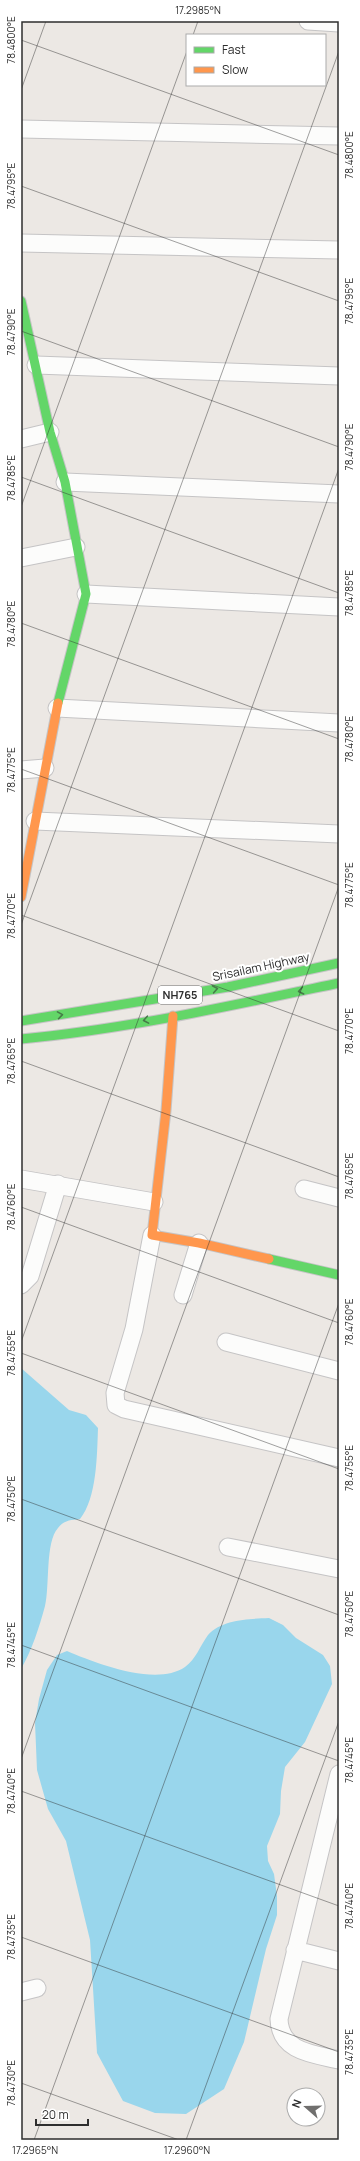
<svg xmlns="http://www.w3.org/2000/svg" width="360" height="2161" font-family="Manrope,sans-serif">
  <style>
    .water { fill: #99d6ec }
    .lines { fill: none; stroke-linecap: round; stroke-linejoin: round }
    .street-casing { stroke: #c5c4c5; stroke-width: 19 }
    .fast-casing { stroke: #c5c4c5; stroke-width: 11 }
    .slow-casing { stroke: #c5c4c5; stroke-width: 11 }
    .street { stroke: #fcfcfb; stroke-width: 17 }
    .fast { stroke: #63d668; stroke-width: 9 }
    .slow { stroke: #ff974d; stroke-width: 9 }
    .oneway { stroke: #467a48 }
    .ticks { fill: none; stroke: #2e2e2e; stroke-width: 1; stroke-opacity: 0.45 }
    .labels { text-anchor: middle; stroke-width: 4; stroke-linejoin: round; paint-order: stroke }
    .shield { fill: #fff; stroke: #6d6d6d; stroke-width: 1 }
    .shield-label { font-size: 11px; font-weight: bold; fill: #2e2e2e }
    .street-label { font-size: 12px; fill: #2e2e2e; stroke: #fff }
    .neatline { fill: none; stroke: #2e2e2e; stroke-width: 1.5 }
    .ticks-label { font-size: 10px; text-anchor: middle; fill: #2e2e2e }
  </style>
  <rect width="100%" height="100%" fill="#ece8e4"/>
  <path class="water" d="M21,1368l48,42 17,5 12,13c-1,27 -1,70 -18,91 -9,1 -16,1 -22,9 -13,14 -8,58 -13,78 -6,22 -13,44 -24,63z
    M269,1618l14,7 13,13 27,17 7,11 2,18 -27,58 -20,25 -4,24 -1,23 -13,32 1,15 6,13 3,22v19l-11,34 -22,93 -20,47 -38,25 -31,-1 -32,-12 -26,-48 -7,-113 -24,-99 -18,-32 -11,-39 -2,-47 4,-24 8,-29 10,-15 10,-4c28,12 89,36 118,16 11,-8 15,-21 23,-32 14,-16 42,-16 61,-17z"/>
  <g class="lines">
    <defs>
      <path id="street" d="M308,21l31,2
        M21,129l318,7
        M21,243l318,7
        M36,365l303,11
        M21,439l29,-7
        M65,482l274,12
        M21,558l55,-11
        M86,594l253,13
        M57,708l282,15
        M21,770l24,-2
        M35,821l304,13
        M21,1179l133,23
        M304,1189l35,9
        M152,1235l-18,94 -19,64 1,12 8,4 215,49
        M21,1285l9,-9 28,-92
        M183,1295l16,-52
        M226,1342l113,29
        M228,1547l111,22
        M339,1774l-60,245c1,33 34,35 60,41
        M295,1950l44,11
        M21,1992l16,-4"/>
      <path id="fast" d="M21,301l29,131 15,50 21,112 -28,109
        M21,1021l207,-34 111,-24
        M21,1039c106,-10 214,-34 318,-56
        M269,1259l70,16"/>
      <path id="slow" d="M21,897l37,-194
        M173,1016l-7,95 -14,124 47,8 70,16"/>
    </defs>
    <use href="#street" class="street-casing"/>
    <use href="#fast" class="fast-casing"/>
    <use href="#slow" class="slow-casing"/>
    <use href="#street" class="street"/>
    <use href="#fast" class="fast"/>
    <use href="#slow" class="slow"/>
  </g>
  <defs><path id="oneway-chevron" d="M-2-3.5L2.5 0L-2 3.5" fill="none" stroke-width="1.6" stroke-linecap="round" stroke-linejoin="round"/></defs>
  <g class="oneway">
    <use href="#oneway-chevron" transform="translate(215 989) rotate(-10)"/>
    <use href="#oneway-chevron" transform="translate(301 991) rotate(168)"/>
    <use href="#oneway-chevron" transform="translate(60 1015) rotate(-9)"/>
    <use href="#oneway-chevron" transform="translate(146 1020) rotate(170)"/>
  </g>
  <path class="ticks" d="M193,35l5,-14M21,40l318,115M21,90l25,-69M21,186l318,115M21,331l318,116M21,477l318,116M21,507l166,-456M21,623l318,116M21,769l318,116M21,915l318,116M21,925l318,-874M21,1061l318,116M21,1207l318,116M21,1342l318,-874M21,1353l318,116M21,1499l318,116M21,1645l318,116M21,1759l318,-873M21,1791l318,115M21,1937l318,115M21,2083l158,57M34,2140l305,-837M186,2140l153,-419M338,2140l1,-2"/>
  <g class="labels">
    <rect class="shield" x="158" y="986" width="44" height="18" rx="3"/>
    <g class="shield-label">
      <text x="180" y="999">NH765</text>
    </g>
    <g class="street-label">
      <text transform="translate(261 967) rotate(-12)" y="4">Srisailam Highway</text>
    </g>
  </g>
  <rect width="360" height="2161" fill="none" stroke="#ffffff" stroke-width="44"/>
  <rect x="186" y="34" width="140" height="52" fill="#ffffff" stroke="#ababab"/>
  <rect x="194" y="47" width="20" height="6" fill="#63d668" stroke="#ababab"/>
  <text x="222" y="54" font-size="12" fill="#2e2e2e">Fast</text>
  <rect x="194" y="67" width="20" height="6" fill="#ff974d" stroke="#ababab"/>
  <text x="222" y="74" font-size="12" fill="#2e2e2e">Slow</text>
  <g transform="translate(306 2107) rotate(290)"><circle r="19" fill="#ffffff" stroke="#ababab"/>
  <path d="M0-3L7 15L0 10L-7 15Z" fill="#706f6e"/>
  <text y="-6" font-size="11" font-weight="bold" text-anchor="middle" fill="#2e2e2e">N</text>
  </g>
  <path d="M36 2119v6h52v-6" fill="none" stroke="#2e2e2e" stroke-width="2"/>
  <text x="42" y="2119" font-size="12" fill="#2e2e2e" stroke="#ffffff" stroke-width="3" paint-order="stroke">20 m</text>
  <rect x="22" y="22" width="316" height="2117" class="neatline"/>
  <g class="ticks-label">
    <text x="198" y="14">17.2985°N</text>
    <text transform="translate(11 40) rotate(-90)" y="4">78.4800°E</text>
    <text transform="translate(349 155) rotate(-90)" y="4">78.4800°E</text>
    <text transform="translate(11 186) rotate(-90)" y="4">78.4795°E</text>
    <text transform="translate(349 301) rotate(-90)" y="4">78.4795°E</text>
    <text transform="translate(11 332) rotate(-90)" y="4">78.4790°E</text>
    <text transform="translate(349 447) rotate(-90)" y="4">78.4790°E</text>
    <text transform="translate(11 478) rotate(-90)" y="4">78.4785°E</text>
    <text transform="translate(349 593) rotate(-90)" y="4">78.4785°E</text>
    <text transform="translate(11 624) rotate(-90)" y="4">78.4780°E</text>
    <text transform="translate(349 739) rotate(-90)" y="4">78.4780°E</text>
    <text transform="translate(11 770) rotate(-90)" y="4">78.4775°E</text>
    <text transform="translate(349 885) rotate(-90)" y="4">78.4775°E</text>
    <text transform="translate(11 916) rotate(-90)" y="4">78.4770°E</text>
    <text transform="translate(349 1031) rotate(-90)" y="4">78.4770°E</text>
    <text transform="translate(11 1061) rotate(-90)" y="4">78.4765°E</text>
    <text transform="translate(349 1176) rotate(-90)" y="4">78.4765°E</text>
    <text transform="translate(11 1207) rotate(-90)" y="4">78.4760°E</text>
    <text transform="translate(349 1322) rotate(-90)" y="4">78.4760°E</text>
    <text transform="translate(11 1353) rotate(-90)" y="4">78.4755°E</text>
    <text transform="translate(349 1468) rotate(-90)" y="4">78.4755°E</text>
    <text transform="translate(11 1499) rotate(-90)" y="4">78.4750°E</text>
    <text transform="translate(349 1614) rotate(-90)" y="4">78.4750°E</text>
    <text transform="translate(11 1645) rotate(-90)" y="4">78.4745°E</text>
    <text transform="translate(349 1760) rotate(-90)" y="4">78.4745°E</text>
    <text transform="translate(11 1791) rotate(-90)" y="4">78.4740°E</text>
    <text transform="translate(349 1906) rotate(-90)" y="4">78.4740°E</text>
    <text transform="translate(11 1937) rotate(-90)" y="4">78.4735°E</text>
    <text transform="translate(349 2052) rotate(-90)" y="4">78.4735°E</text>
    <text transform="translate(11 2083) rotate(-90)" y="4">78.4730°E</text>
    <text x="35" y="2154">17.2965°N</text>
    <text x="187" y="2154">17.2960°N</text>
  </g>
</svg>
